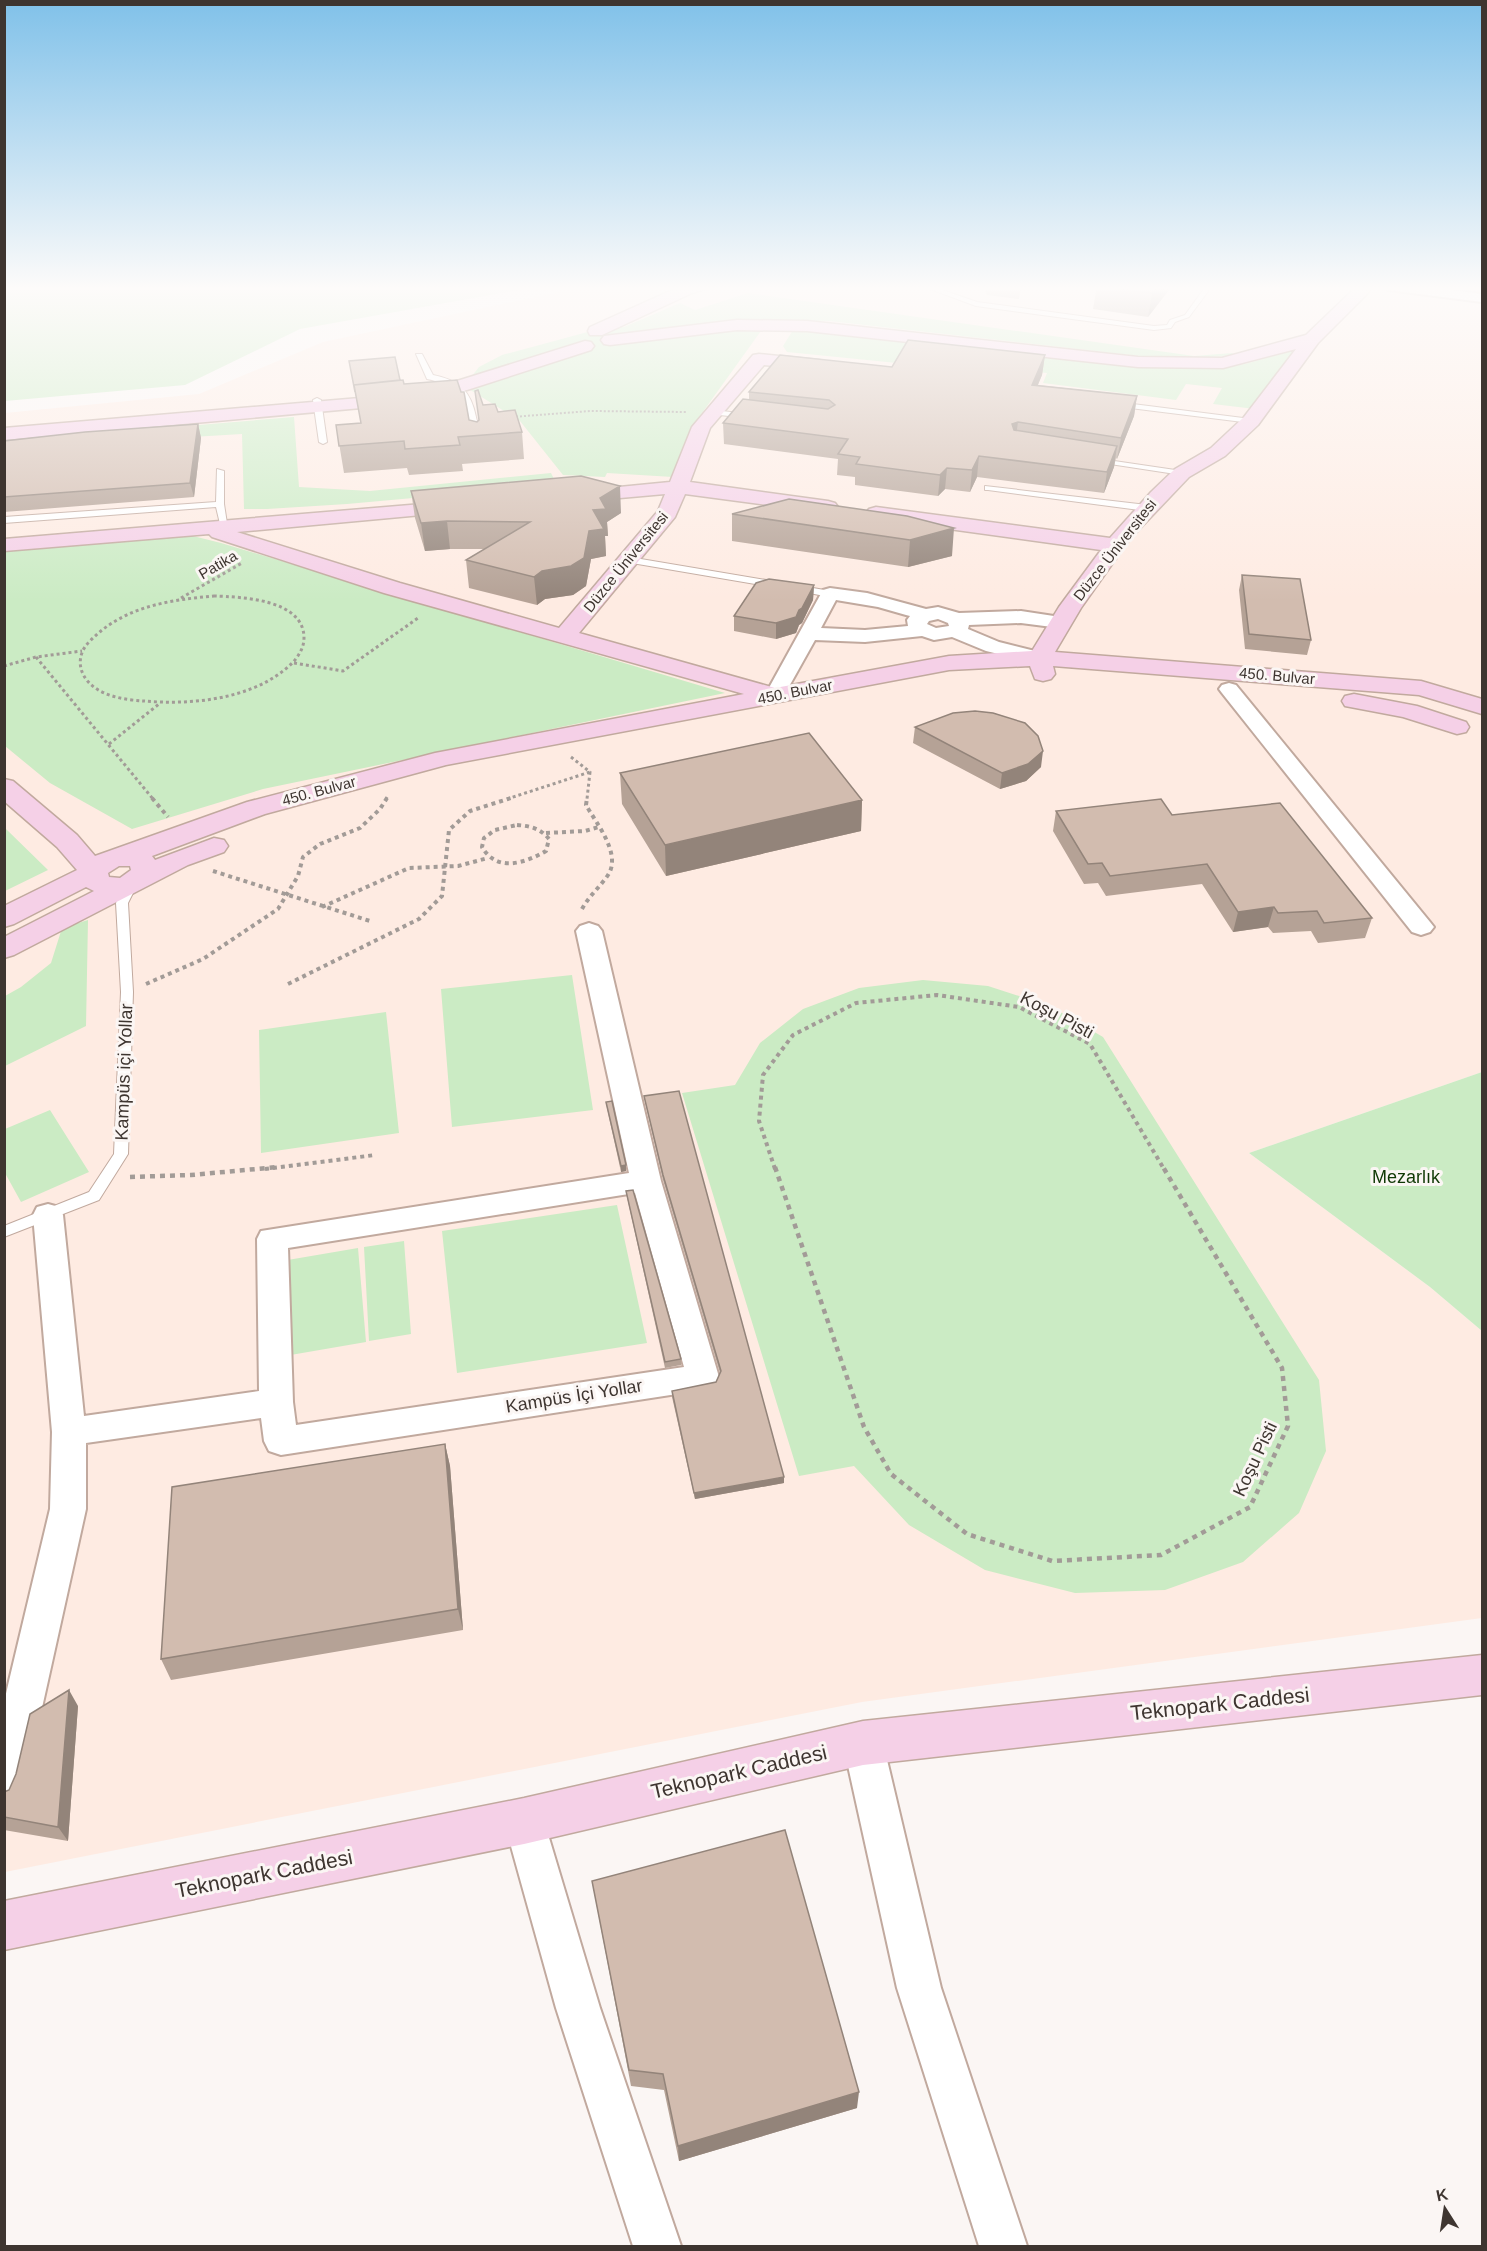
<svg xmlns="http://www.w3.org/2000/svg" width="1487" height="2251" font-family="Arial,sans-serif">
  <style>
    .built { fill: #feebe2 }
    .green { fill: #cbebc4 }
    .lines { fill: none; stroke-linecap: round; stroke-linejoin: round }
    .lane-casing { stroke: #c1a99e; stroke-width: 2 }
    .street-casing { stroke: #c1a99e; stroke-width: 4 }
    .secondary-casing { stroke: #c1a99e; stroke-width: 3 }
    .path-far3 { stroke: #a29b97; stroke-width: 2; stroke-dasharray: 2 2; stroke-linecap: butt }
    .path-far2 { stroke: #a29b97; stroke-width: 3; stroke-dasharray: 3 3; stroke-linecap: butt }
    .path-far1 { stroke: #a29b97; stroke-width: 4; stroke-dasharray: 4 4; stroke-linecap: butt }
    .path { stroke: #a29b97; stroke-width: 4.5; stroke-dasharray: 5 5; stroke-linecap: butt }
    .lane { fill: #fff; fill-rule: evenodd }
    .street { fill: #fff; fill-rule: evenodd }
    .secondary { fill: #f5d0e7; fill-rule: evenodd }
    .wall { fill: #b5a296 }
    .shaded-wall { fill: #93847a }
    .building { fill: #d2bcaf; stroke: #93847a; stroke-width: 1.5 }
    .labels { text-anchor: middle; stroke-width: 6; stroke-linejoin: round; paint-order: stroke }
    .far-street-label { font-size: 15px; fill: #3e3530; stroke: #fbf6f4 }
    .street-label { font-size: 18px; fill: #3e3530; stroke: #fbf6f4 }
    .park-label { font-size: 18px; fill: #103905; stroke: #fbf6f4 }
    .near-street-label { font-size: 21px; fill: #3e3530; stroke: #fbf6f4 }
  </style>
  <rect width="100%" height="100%" fill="#fbf6f4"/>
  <path class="built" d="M587,286h895v786l-233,81 181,134 52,44v287l-620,84 -857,170v-1459l194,-19 124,-52z"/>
  <path class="green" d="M5,286h536l-241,43 -115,56 -180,16z
    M748,293l446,63 38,-3 3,3 -69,3 -337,-38 -78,-1 -58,5 73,-1 -69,96 -24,57 -66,-4 -2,4 -42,-2 -43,-54 -56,-35 15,-19 23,-12 104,-28h18l56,-24 15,7z
    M793,330l37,1 315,36 60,2 40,-5 54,-15 -44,60 -42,-5 9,-16 -36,-4 -10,16 -133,-17 4,-10 -145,-16 -5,6 -110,-11 -4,-6z
    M294,417l5,70 71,4 181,-18 6,12 -210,19 -80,5h-23l-2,-75 -117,7 1,-10z
    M193,536l28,7 504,150 -462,96 -131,40 -82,-46 -45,-37 -1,-196 137,-12z
    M5,828l43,42 -43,21h-1z
    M88,920l-2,106 -81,40v-70l16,-9 30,-24 11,-35z
    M572,975l21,135 -141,17 -11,-138z
    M923,980l65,6 62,20 53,31 216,343 7,71 -27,62 -56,49 -78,28 -90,3 -90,-23 -76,-45 -55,-59 -55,10 -117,-383 53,-8 25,-42 43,-34 56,-21z
    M386,1012l13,121 -138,20 -2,-123z
    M1482,1072v259l-52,-44 -181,-134z
    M50,1110l39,62 -68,30 -16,-29v-44z
    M617,1205l30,138 -190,30 -15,-142z
    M404,1241l7,93 -42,7 -5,-94z
    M358,1248l8,94 -87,15 -3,-95z"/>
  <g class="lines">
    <defs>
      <path id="lane" d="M922,286h9l46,16 177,24 13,-1 3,-5 15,-5 21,-29h6l-23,31 -14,5 -4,6 -17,2 -178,-24z
        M416,354h6l11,21c26,5 38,16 43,42 2,8 4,17 3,24l-7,-2c-6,-38 -2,-51 -45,-60z
        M317,398l4,2 6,42 -4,2 -4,-2 -6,-42z
        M1117,402l134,17 4,2 -4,2 -137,-17v-4z
        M713,410l35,4 4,2 -4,2 -38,-4 -1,-2z
        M1094,458l88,13 4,2 -4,2 -85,-13h-3z
        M217,469l7,2v33l4,26 -7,-2 -5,-21 -212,16v-6l212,-15z
        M985,486l162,19 4,3 -4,3 -159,-21h-3z
        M629,557l149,25 5,3 -5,3 -152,-26 -1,-2z
        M796,585l34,6 5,3 -5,3 -37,-7 -2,-2z
        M132,880l6,3 -10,20 5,89 -5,162 -29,46 -95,37v-11l85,-34 25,-38 7,-162 -5,-89 10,-20z"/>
      <path id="street" d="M1381,286h39l62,8v8l-94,-12z
        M830,588l37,5 59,16 12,-2 21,6 62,-2 46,7 3,4 -3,4 -7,2 -39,-5 -52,2 -1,4 31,13 48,12 3,4 -3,4 -7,2 -54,-13 -34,-14 -18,3 -12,-4 -57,6 -50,-2 -33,59 -7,2 -7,-2 -3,-4 58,-105zM836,600l42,7 28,8 4,1 -3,4 1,6 -43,4 -44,-2zM938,619l10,4 1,3 -13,2 -9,-4 2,-3z
        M1229,683l7,2 194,237 4,5 -4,5 -9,3 -9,-3 -190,-239 -3,-4 3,-4z
        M589,923l9,3 4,5 59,250 58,196 -4,9 -12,4 -422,65 -12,-4 -5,-10 -3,-23 -175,25v66l-62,280 -6,14 -14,5v-106l46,-193 2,-77 -19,-217 4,-8 11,-3 11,3 4,8 21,201 175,-25 -2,-152 4,-8 368,-58 -53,-242 4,-5zM635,1193l49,174 -388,58 -3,-23 -5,-154z
        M863,1724l14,6 6,13 58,245 86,258h-48l-82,-258 -54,-245 6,-13z
        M524,1801l14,6 6,14 56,187 81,238h-48l-77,-238 -52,-187 6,-14z"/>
      <path id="secondary" d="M681,286h27l-2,3 -14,4 -90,42h-12l-2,-4 2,-4z
        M1361,286l6,2 2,3 -2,3 -49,49 -60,82 -33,31 -36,21 -59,62 -49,69 -26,44 366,29 61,18v15l-63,-19 -366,-29 2,8 -4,5 -8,2 -8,-2 -5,-13 -81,4 -503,95 -181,49 -113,42 3,4 59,-22 10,2 4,6 -4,6 -36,13 -174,90 -10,3v-21l90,-46 -8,-4 -72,37 -10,3v-21l73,-36 -20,-23 -53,-46v-22l9,2 64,54 18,21 152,-54 188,-49 309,-59 -360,-101 -172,-56 -3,-3 -205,17v-12l454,-38 7,2 3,4 -3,4 -228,21 163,51 159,45 99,-117 7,-17 -90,8 -7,-2 -3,-4 3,-4 102,-10 22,-55 61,-72 6,-1 59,6 6,1 3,4 -3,4 -6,1 -54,-5 -54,63 -20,54 138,19 7,2 3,4 -3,4 -7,2 -143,-19 -10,23 -96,116 196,55 174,-32 83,-5 27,-44 42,-57 -225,-31 -7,-2 -3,-4 3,-4 7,-2 234,31 41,-46 24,-23 36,-21 33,-31 52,-68 -73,19 -85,-1 -331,-36 -70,-1 -127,15 -6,-1 -3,-4 3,-4 133,-16 70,1 331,36 84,1 84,-23 49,-47zM119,866h11l1,4 -11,8 -11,-1 -1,-4z
        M585,341l6,1 3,4 -3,4 -124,40 -72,15 -391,35v-12l391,-33 62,-14z
        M1354,694l63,12 49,16 3,5 -3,5 -9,2 -54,-17 -58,-11 -3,-5 3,-5z
        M1482,1655v40l-619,70 -339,79 -520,106v-49l520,-103 339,-77z"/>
    </defs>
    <use href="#lane" class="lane-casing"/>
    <use href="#street" class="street-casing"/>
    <use href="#secondary" class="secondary-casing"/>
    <path class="path-far3" d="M1088,286h5
      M512,417l78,-6 97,1"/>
    <path class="path-far2" d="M214,596c27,1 90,3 90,42 0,13 -10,25 -21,33 -37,29 -94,34 -139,30 -19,-1 -46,-5 -58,-22 -9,-12 -7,-27 3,-37 33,-35 79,-42 125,-46z
      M181,598l61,-35
      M36,657l117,142
      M294,663l49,8 75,-53
      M4,666l32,-9 46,-6
      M109,744l50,-40
      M571,757l19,15 -3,27
      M386,799l1,-2
      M507,799l83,-27"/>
    <path class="path-far1" d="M152,798l16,19
      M517,825c13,1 23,3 32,14l-3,12c-21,12 -49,22 -64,-4l2,-9 11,-8z
      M546,833l39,-2 14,-4
      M213,871l157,50
      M322,907l87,-39 49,-2 30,-8
      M582,909c7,-13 18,-22 26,-34 14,-21 -12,-52 -22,-70l1,-7
      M146,984l57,-25 75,-50 20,-33 5,-19 17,-13 40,-16 20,-19 7,-11
      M288,984l131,-65 23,-23 7,-66 21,-19 41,-13
      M265,1169l110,-14
      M775,1169l-16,-48 4,-46 30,-40 63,-32 81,-8 82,12 71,37 74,125"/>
    <path class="path" d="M775,1167l89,260 27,47 76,60 85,27 109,-6 89,-48 38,-81 -6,-58 -119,-201
      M130,1177l61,-2 87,-8"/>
    <use href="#lane" class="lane"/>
    <use href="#street" class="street"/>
    <use href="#secondary" class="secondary"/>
  </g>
  <path class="wall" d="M983,286h38l-2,13 -32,-4z
    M1097,286h75l-24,31 -55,-8z
    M1045,355l-3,20 -4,10 99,11 -3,20 -17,43 -1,-1 -2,9 -10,26 -127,-16 -7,15 -25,-3 -7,7 -83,-11v-8l-18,-2 1,-16 -114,-15 -1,-21 26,-23v-8l143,-25z
    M349,361l51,19 4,4 65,36 8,2 2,-1 -4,-30 8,14 15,7 24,20 2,27 -62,5 1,7 -54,4 -2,-7 -63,5 -8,-48 25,-2z
    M198,424l3,14 -7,59 -190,15v-71z
    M411,491l210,22 -14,9 1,14h-3l1,20 -15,3 -5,27 -13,9 -28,4 -8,6 -68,-17 -3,-28 18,-11h-34l-25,2 -10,-33z
    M732,514l175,2 45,40 -44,11 -176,-26z
    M1242,575l69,65 -4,15 -62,-6 -6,-59z
    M814,585l-1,15 -11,23 -3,2 -3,8 -20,6 -42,-8v-15z
    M915,727l126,40 -15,14 -26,8 -87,-46z
    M620,773l242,27 -1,31 -195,45 -44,-72z
    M1056,811l116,4 200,103 -7,20 -47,5 -7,-12 -38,2 -5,-6 -35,5 -31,-48 -96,12 -8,-13 -14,1 -31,-53z
    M644,1096l140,381v6l-89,16 -23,-102v-6l44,-9 4,-9 -57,-193 -18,-78z
    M606,1102l20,69 -5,1 -14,-64z
    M626,1191l55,168v6l-16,3 -38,-171z
    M445,1444l5,22 13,164 -292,50 -10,-21z
    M78,1706l-10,135 -64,-11v-38l5,-2z
    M592,1881l265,227 -178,53 -15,-71 -33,-4z"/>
  <path class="shaded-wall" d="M1158,286h14l-24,31 4,-24z
    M1045,355l-3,20 -13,30 3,-20z
    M1137,396l-3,20 -17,43 4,-21z
    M1018,422l-3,21 -3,-19z
    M198,424l3,14 -7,59 -4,-14z
    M1117,446l-3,21 -10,26 3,-21z
    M979,456l-2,21 -7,15 2,-22z
    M947,468l-2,21 -7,7 2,-21z
    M620,486l1,27 -14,9 1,14h-3l1,20 -15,3 -5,27 -13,9 -28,4 -8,6 -3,-28 59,-67 7,-12z
    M447,521l3,28 -25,2 -4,-28z
    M954,528l-2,28 -44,11 2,-27z
    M814,585l-1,15 -11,23 -3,2 -3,8 -20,6v-16l23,-13z
    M1043,751l-2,16 -15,14 -26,8 2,-16z
    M862,800l-1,31 -195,45 -1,-31z
    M1274,907l-6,20 -35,5 5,-20z
    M626,1165v6l-5,1v-6z
    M445,1444l5,22 13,164 -5,-21z
    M784,1477v6l-89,16 -1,-6z
    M69,1690l9,16 -10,135 -10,-14z
    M859,2092l-2,16 -178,53 -1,-15z"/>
  <path class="building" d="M1097,286h61l-6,7z
    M908,340l137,15 -13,30 105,11 -16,42 -103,-16 -6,2 2,6 103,16 -10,26 -128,-16 -7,14 -25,-2 -7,7 -84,-11 4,-7 -22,-3 10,-15 -125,-16 20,-24 85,10 7,-4 -6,-5 -80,-8 31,-37 112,12z
    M395,357l5,23 -46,5 1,7 -6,-31z
    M403,380l1,4 53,-4 4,12h3l5,28 8,2 2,-2 -4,-29 3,-1 5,15 12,-1 3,8 17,-2 7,22 -64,5 2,8 -55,4 -1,-8 -65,5 -3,-21 25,-2 -7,-38z
    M198,424l-8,59 -186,14v-56l81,-9z
    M581,476l39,10 -20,12 6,11 -13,1 11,19 -15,2 -5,27 -13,8 -29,5 -8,6 -68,-17 64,-38 -83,-1 -26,2 -10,-32z
    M789,499l118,17 47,12 -44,12 -178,-26z
    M1242,575l58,4 11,61 -62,-6z
    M769,579l45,6 -12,23 -3,2 -3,7 -20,6 -42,-7 22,-33z
    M975,711l18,2 32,10 13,13 5,15 -15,13 -26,9 -87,-46 38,-14z
    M809,733l53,67 -197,45 -45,-72z
    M1161,799l11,16 108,-12 92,115 -48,5 -7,-12 -39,2 -4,-6 -36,5 -31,-48 -97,12 -8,-13 -14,1 -32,-53z
    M679,1091l105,386 -90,16 -22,-102 44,-9 5,-11 -58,-196 -19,-79z
    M612,1101l14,64 -5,1 -15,-64z
    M633,1190l48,169 -16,3 -39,-171z
    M445,1444l13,165 -297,50 11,-172z
    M69,1690l-11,137 -54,-10v-25l5,-2 7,-16 14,-60z
    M785,1830l74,262 -181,54 -15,-72 -34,-4 -37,-189z"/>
  <linearGradient id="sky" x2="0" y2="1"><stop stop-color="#80c1e9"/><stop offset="0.48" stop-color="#fdfbfa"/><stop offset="1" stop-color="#fdfbfa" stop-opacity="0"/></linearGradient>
  <rect width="1487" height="601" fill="url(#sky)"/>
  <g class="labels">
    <g class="far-street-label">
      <text transform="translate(1115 550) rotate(-52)" y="5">Düzce Üniversitesi</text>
      <text transform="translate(626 562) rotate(-51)" y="5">Düzce Üniversitesi</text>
      <text transform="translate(218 565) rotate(-30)" y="5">Patika</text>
      <text transform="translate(1277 676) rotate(5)" y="5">450. Bulvar</text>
      <text transform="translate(795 692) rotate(-11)" y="5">450. Bulvar</text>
      <text transform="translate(319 791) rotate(-15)" y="5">450. Bulvar</text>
    </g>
    <g class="street-label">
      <text transform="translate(1057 1015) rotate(28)" y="6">Koşu Pisti</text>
      <text transform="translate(124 1072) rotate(-88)" y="6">Kampüs içi Yollar</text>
      <text transform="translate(574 1396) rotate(-9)" y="6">Kampüs İçi Yollar</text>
      <text transform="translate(1255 1459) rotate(-65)" y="6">Koşu Pisti</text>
    </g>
    <g class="park-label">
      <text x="1406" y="1183">Mezarlık</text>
    </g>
    <g class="near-street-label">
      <text transform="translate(1220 1704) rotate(-6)" y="7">Teknopark Caddesi</text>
      <text transform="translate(739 1772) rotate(-13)" y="7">Teknopark Caddesi</text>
      <text transform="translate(264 1874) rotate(-11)" y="7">Teknopark Caddesi</text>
    </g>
  </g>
  <rect width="1487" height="2251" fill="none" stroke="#3e3530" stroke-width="12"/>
  <g transform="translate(1445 2209) rotate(348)" stroke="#fbf6f4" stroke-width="4.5" paint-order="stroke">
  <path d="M0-4.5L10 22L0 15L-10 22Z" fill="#3e3530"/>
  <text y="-9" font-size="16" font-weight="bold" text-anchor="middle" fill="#3e3530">K</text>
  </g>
</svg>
